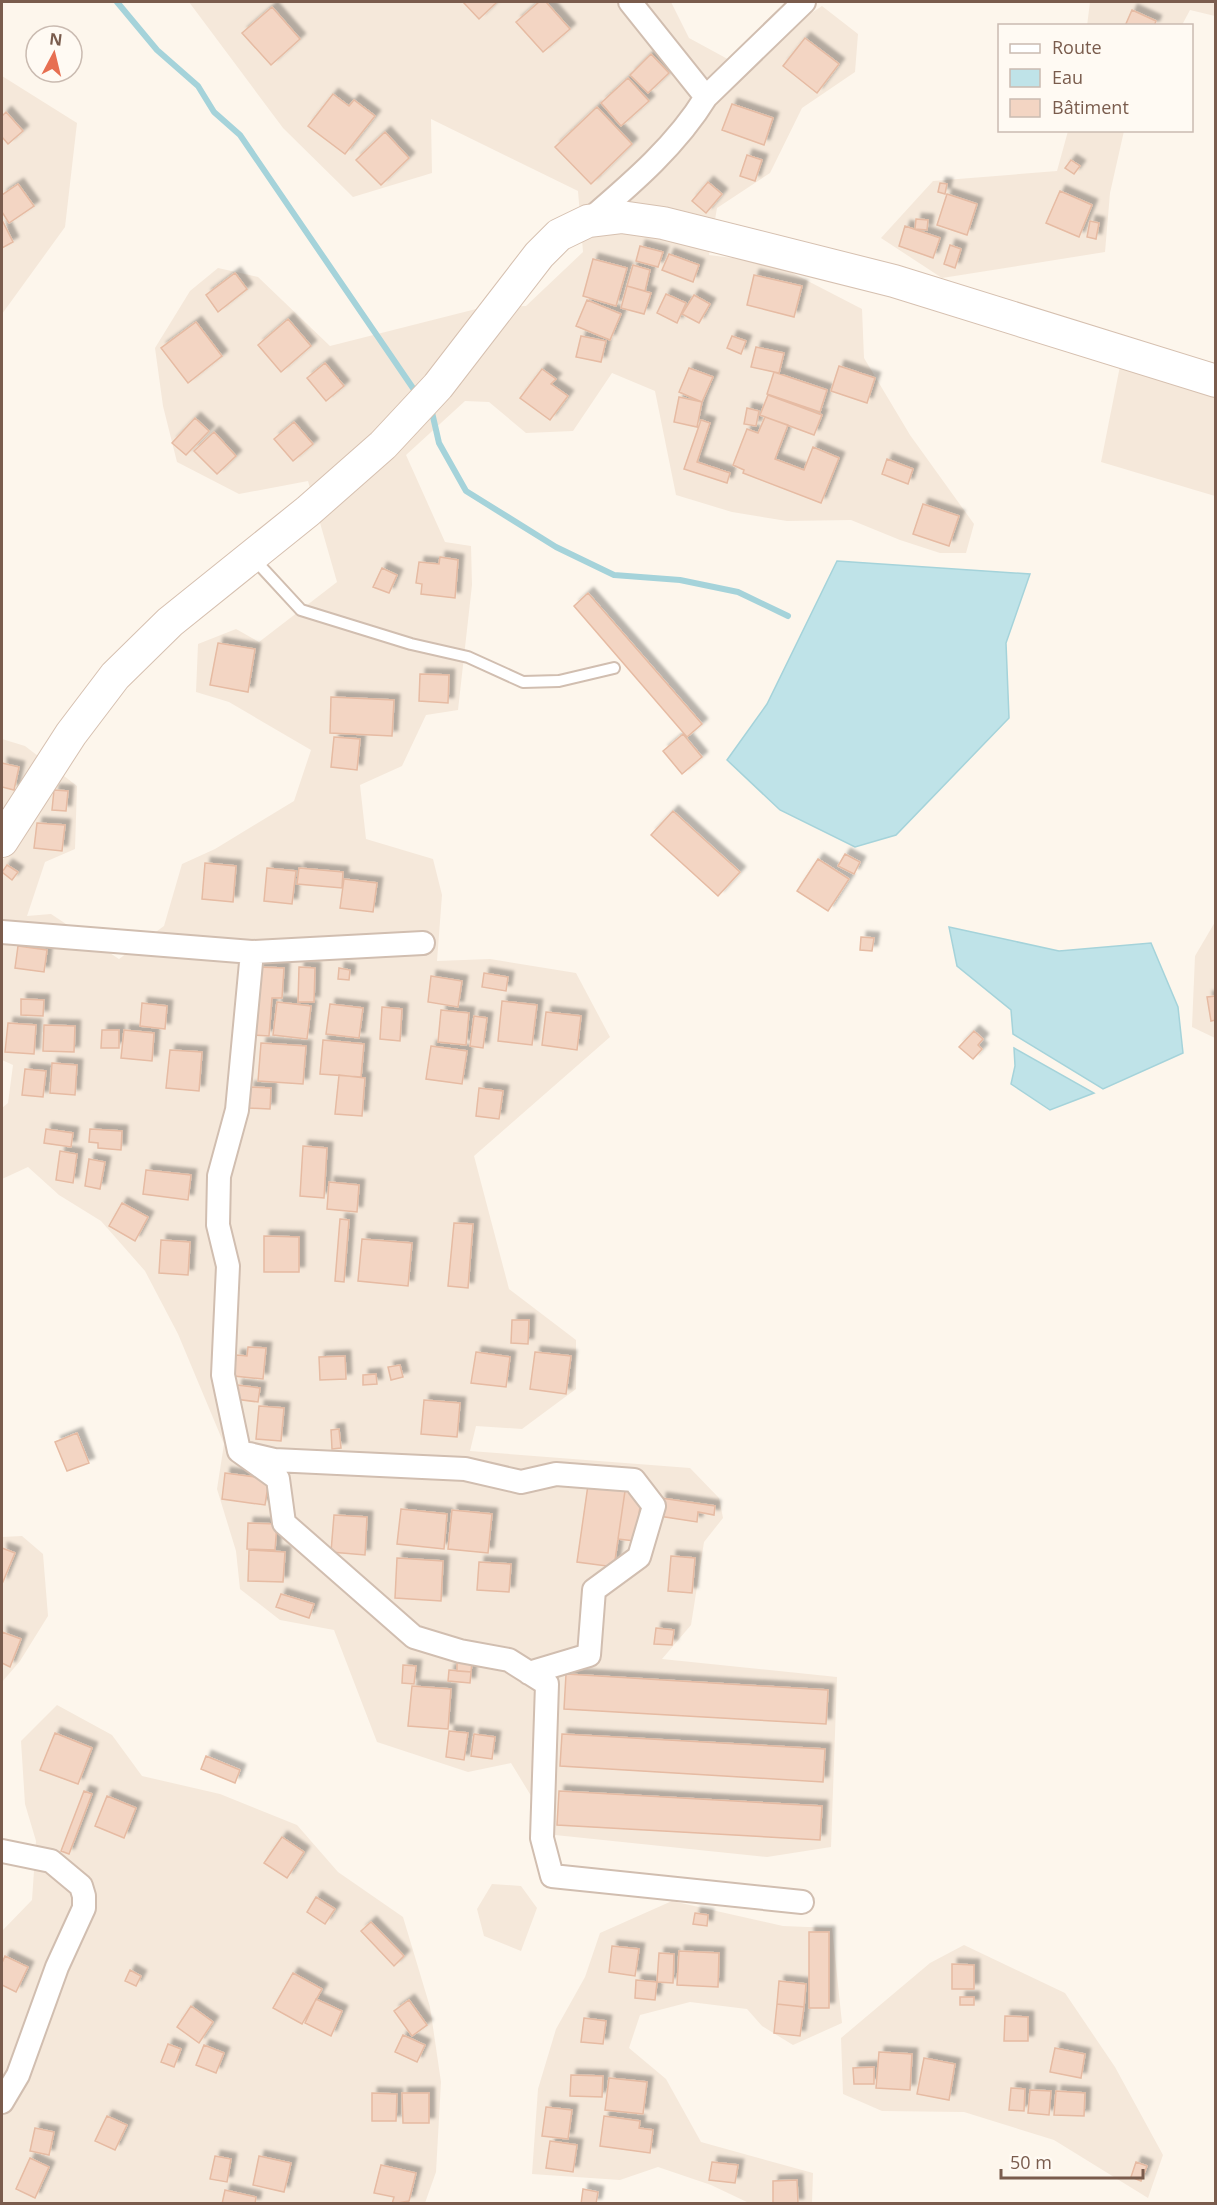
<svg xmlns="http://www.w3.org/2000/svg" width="1217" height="2205" font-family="'Open Sans',sans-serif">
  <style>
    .residential { fill: #f5e8da }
    .water { fill: #bfe3e8; stroke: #a5d3da; stroke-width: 1.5 }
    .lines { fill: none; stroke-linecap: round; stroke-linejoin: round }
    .stream { stroke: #a5d3da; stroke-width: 6 }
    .building { fill: #f3d5c3; stroke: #e6bba3; stroke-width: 1.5; filter: url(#shadow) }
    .lane-casing { stroke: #d1beb0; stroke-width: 14 }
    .street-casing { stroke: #d1beb0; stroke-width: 26 }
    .secondary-casing { stroke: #d6c0b0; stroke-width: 34 }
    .lane { stroke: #fff; stroke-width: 10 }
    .street { stroke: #fff; stroke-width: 22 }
    .secondary { stroke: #fff; stroke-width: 32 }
  </style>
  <defs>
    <filter id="shadow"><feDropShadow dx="5.5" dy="-5.5" stdDeviation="1.5" flood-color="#0004"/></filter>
  </defs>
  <rect width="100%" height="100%" fill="#fdf6ec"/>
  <path class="residential" d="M189,2h482l18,36 46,25 87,-57 36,28 -3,38 -53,36 -32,65 -53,35 -8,47 64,8 89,46 2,49 46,77 64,89 -8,29h-26l-40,-13 -49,-20 -64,1 -55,-9 -56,-17 -21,-104 -43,-18 -39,58 -47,2 -37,-31 -24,-1 -59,54 39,87 26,4 1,39 -14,125 -32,5 -24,51 -42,19 6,54 67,20 9,36 -5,66 53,-2 86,14 34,64 -136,119 35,133 67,51v49l-54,40 -46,-3 -6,25 220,17 29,30 4,20 -19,24 -13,83 -29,34 175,18 -6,170 -64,10 -212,-22 -44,-72 -43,9 -91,-30 -43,-112 -54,-10 -40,-31 -4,-38 -19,-62 7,-45 -46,-110 -33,-63 -44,-50 -42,-26 -31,-28 -26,12v-71l6,-5 5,-38 -11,-5v-199l17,-20 -17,-36v-66l23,7 52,40 -2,63 -30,13 -18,54 24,-2 68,45 45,-33 18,-62 33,-15 79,-48 17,-51 -82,-48 -33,-10 2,-48 38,-15 23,13 78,-60 -29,-101 -69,13 -62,-32 -14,-56 -8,-58 35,-57 28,-23 40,9 72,69 154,-39 42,-1 57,-54 -5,-61 -147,-72 1,54 -79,24 -70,-69z
    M1090,2h125v14l-25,-6 -8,15 -95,1z
    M2,76l75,47 -12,104 -63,87z
    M1068,131h56l-14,62 -5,59 -163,26 -61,-40 52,-57 124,-10z
    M1120,366l95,26v104l-114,-34z
    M1215,922v116l-23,-11 3,-71z
    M22,1536l21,18 5,62 -28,45 -18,21v-145z
    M57,1705l55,30 30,41 78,18 77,31 41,47 65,45 27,90 11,75 -5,90 -11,31h-423v-272l30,-31 4,-59 -11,-37 -4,-63z
    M492,1884l29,2 16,22 -16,43 -37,-15 -7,-27z
    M672,1901l111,25 49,2 10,95 -49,22 -31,-19 -15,-17 -57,-7 -50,13 -11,33 37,31 35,63 112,31 -1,30h-63l-38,-18 -53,-18 -38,13 -88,-6 6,-85 18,-60 29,-52 15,-44z
    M964,1945l101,48 50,74 48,88 -15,43 -94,-58 -90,-28 -82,-1 -39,-17 -2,-56 89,-75z"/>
  <path class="water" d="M837,561l193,13 -24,69 3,75 -113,117 -41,12 -75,-37 -53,-50 40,-56z
    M949,927l110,24 92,-8 27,64 5,46 -80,36 -90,-55 -2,-24 -54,-44z
    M1014,1048l80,45 -44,17 -39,-26 4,-18z"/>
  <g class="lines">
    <path class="stream" d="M117,2l40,48 41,36 16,26 26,23 177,259
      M431,408l8,35 27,48 90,56 58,28 66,5 58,12 50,24"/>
  </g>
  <path class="building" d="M463,2h31l2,1 -17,16z
    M539,2h7l24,27 -27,23 -27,-30z
    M272,7l28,32 -29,26 -29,-32z
    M1132,10l24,11 -2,5h-29z
    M805,38l34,26 -22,29 -34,-27z
    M651,54l18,19 -21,20 -18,-18z
    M628,78l21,23 -28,25 -20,-23z
    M333,94l16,12 5,-6 21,16 -30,38 -37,-28z
    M732,104l41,14 -9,27 -42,-15z
    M597,107l35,37 -41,40 -36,-37z
    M6,112l17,19 -15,13 -6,-7v-21z
    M385,132l24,26 -28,27 -25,-25z
    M747,155l15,5 -7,21 -15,-5z
    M1071,160l9,6 -6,8 -9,-6z
    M708,182l14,12 -16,19 -14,-12z
    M940,183l7,1 -2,10 -7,-2z
    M18,184l16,22 -25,17 -7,-11v-17z
    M1060,191l32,14 -13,32 -33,-14z
    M947,194l30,10 -10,31 -30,-10z
    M916,219l12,1 -1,10 -12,-1z
    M2,220l11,22 -11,6z
    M1090,221l9,2 -3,16 -9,-2z
    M905,226l35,12 -7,20 -34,-12z
    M950,245l11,4 -6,19 -11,-4z
    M640,246l23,6 -5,15 -22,-6z
    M669,254l30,11 -6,17 -31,-12z
    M593,259l34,9 -11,38 -33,-10z
    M633,265l17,5 -5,21 -18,-5z
    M235,273l12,16 -29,23 -12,-17z
    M754,275l48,11 -8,31 -47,-12z
    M627,286l24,7 -7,21 -23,-6z
    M666,294l20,9 -9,20 -20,-10z
    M694,295l16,9 -11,19 -17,-9z
    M587,300l34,14 -11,26 -34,-14z
    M288,319l23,27 -30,26 -23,-27z
    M196,322l26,34 -34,27 -27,-35z
    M581,336l25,5 -5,21 -25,-5z
    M732,336l14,5 -5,13 -14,-6z
    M756,347l28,6 -5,20 -28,-6z
    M325,363l19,23 -18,15 -19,-23z
    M839,366l36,12 -8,25 -36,-12z
    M689,368l24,9 -11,25 -23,-10z
    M542,369l14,10 -5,5 17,12 -18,24 -30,-22z
    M774,372l53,18 -7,22 -53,-18z
    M768,395l54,20 -8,20 -54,-20z
    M679,397l23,5 -5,25 -23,-5z
    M747,408l12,3 -3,15 -12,-2z
    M765,417l23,8 -13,34 29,11 9,-23 26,11 -18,45 -78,-30 1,-3 -11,-5 14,-36 11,4z
    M195,418l14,13 -23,24 -14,-12z
    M701,420l9,3 -13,39 33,11 -3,10 -43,-14z
    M294,422l19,22 -20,17 -19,-22z
    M214,432l22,24 -19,18 -23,-23z
    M887,459l26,10 -5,15 -26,-10z
    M923,504l36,12 -10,30 -36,-12z
    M440,557l18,3 -3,38 -34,-4 1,-10 -6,-1 3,-21 20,2z
    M382,568l15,7 -8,18 -16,-6z
    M588,593l114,131 -15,13 -113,-131z
    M218,643l37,6 -7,43 -38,-7z
    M420,674l29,1 -1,28 -29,-2z
    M331,697l63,3 -2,36 -62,-3z
    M683,734l19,23 -20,17 -19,-23z
    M334,737l26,2 -3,31 -26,-3z
    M2,763l17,4 -5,23 -12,-3z
    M54,790l14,1 -2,20 -14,-1z
    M673,811l67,61 -22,24 -67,-61z
    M37,823l28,2 -3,26 -28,-3z
    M845,854l15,8 -6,12 -16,-8z
    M818,859l31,20 -21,32 -31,-20z
    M205,863l31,3 -3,36 -31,-3z
    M7,865l11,7 -6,8 -10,-8z
    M267,868l29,3 -4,33 -28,-3z
    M299,868l44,4 -1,16 -45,-4z
    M344,879l33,4 -4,29 -33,-4z
    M861,937l13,1 -2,13 -12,-1z
    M18,946l29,4 -3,22 -29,-4z
    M258,967l26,1 -2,30h-10l-3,38 -16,-1z
    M299,967l16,1 -1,34h-16z
    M339,968l11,2 -1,10 -11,-1z
    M484,973l24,4 -2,14 -24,-4z
    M431,976l31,5 -4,26 -30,-5z
    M1216,996v24l-5,1 -4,-24z
    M21,999l23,1 -1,16 -22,-1z
    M502,1001l35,4 -5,40 -34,-4z
    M277,1002l34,4 -4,33 -34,-4z
    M142,1003l25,3 -2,23 -25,-3z
    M330,1004l33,4 -4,30 -33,-4z
    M382,1007l20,2 -2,32 -20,-2z
    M441,1010l28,3 -3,32 -28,-3z
    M546,1012l35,4 -4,34 -35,-5z
    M474,1016l13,2 -4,30 -13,-2z
    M8,1023l28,2 -2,29 -29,-2z
    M44,1025l31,1 -1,26 -31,-1z
    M102,1030h17v18h-18z
    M124,1030l30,3 -2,28 -31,-3z
    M974,1031l9,8 -5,6 4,4 -9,10 -14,-12z
    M323,1040l41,4 -3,33 -41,-3z
    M261,1043l45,3 -3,38 -45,-3z
    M431,1046l36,5 -5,33 -36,-5z
    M170,1050l32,2 -3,39 -33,-3z
    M52,1063l25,2 -2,30 -25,-2z
    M25,1069l21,2 -3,26 -21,-2z
    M339,1075l26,3 -3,38 -27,-2z
    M249,1087l22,1 -1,21 -21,-1z
    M479,1088l24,3 -4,28 -23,-3z
    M46,1129l27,4 -2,14 -27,-4z
    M90,1129l32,2 -1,19 -23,-2v-5l-9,-1z
    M303,1146l24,2 -3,50 -24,-2z
    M60,1151l17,3 -4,29 -17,-3z
    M89,1159l16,3 -5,27 -15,-3z
    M146,1170l45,5 -3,25 -45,-6z
    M329,1182l30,3 -2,27 -30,-3z
    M122,1203l26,14 -13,24 -26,-15z
    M340,1219l9,1 -5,62 -9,-1z
    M454,1223l19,1 -5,64 -20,-2z
    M264,1236l35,1v35h-35z
    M362,1239l50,4 -4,43 -50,-5z
    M161,1240l29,2 -2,33 -29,-2z
    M512,1320h17l-1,24 -17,-1z
    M248,1347l18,1 -3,31 -29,-3 2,-21 11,1z
    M476,1352l34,5 -4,30 -35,-4z
    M535,1352l36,4 -5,38 -36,-5z
    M345,1356l1,23 -26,1 -1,-23z
    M400,1365l3,12 -12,3 -3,-13z
    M376,1374l1,10 -14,1v-10z
    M237,1385l23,3 -2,14 -23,-3z
    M424,1400l36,3 -3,34 -36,-3z
    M259,1406l25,2 -3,33 -25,-2z
    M339,1429l2,19 -9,1 -1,-19z
    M77,1433l12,30 -22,8 -12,-29z
    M225,1473l44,6 -4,26 -43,-6z
    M588,1485l37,6 -11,76 -37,-5z
    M625,1491l17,2 -7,48 -17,-2z
    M661,1498l54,8 -1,9 -16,-3 -1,10 -38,-6z
    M401,1509l46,5 -3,35 -47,-5z
    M452,1510l40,4 -4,39 -40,-4z
    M334,1515l33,2 -2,38 -34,-3z
    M248,1523l29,1 -2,26 -28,-1z
    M2,1548l13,5 -13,31z
    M249,1550l36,2 -2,30 -35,-1z
    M671,1556l24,2 -3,35 -24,-2z
    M397,1558l46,3 -2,40 -46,-3z
    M479,1562l32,2 -2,28 -32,-2z
    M281,1594l33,10 -5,14 -33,-11z
    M656,1628l18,2 -2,15 -18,-1z
    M2,1632l19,7 -11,28 -8,-4z
    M457,1661l15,1 -1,10 -14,-1z
    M403,1665l13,1 -2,18 -12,-1z
    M449,1670l22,2 -1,11 -22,-2z
    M566,1674l262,16 -2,34 -262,-15z
    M412,1686l39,3 -3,40 -40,-3z
    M449,1731l19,2 -4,27 -18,-3z
    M55,1733l37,15 -14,36 -38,-14z
    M474,1734l21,3 -3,22 -21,-3z
    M562,1734l263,15 -2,33 -263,-16z
    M206,1756l34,14 -5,13 -34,-14z
    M84,1791l8,3 -23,60 -8,-3z
    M559,1791l263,15 -2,34 -263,-15z
    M107,1796l29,12 -12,30 -29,-12z
    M282,1837l22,15 -17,26 -23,-15z
    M316,1897l19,12 -10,15 -18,-12z
    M695,1913l13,2 -1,11 -14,-2z
    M371,1922l33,34 -10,10 -33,-35z
    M809,1932h20v76h-20z
    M612,1946l27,3 -4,27 -26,-4z
    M679,1951l40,2 -1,34 -41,-2z
    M659,1953l15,1 -1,29 -16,-1z
    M5,1956l23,11 -12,25 -14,-7v-22z
    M952,1964l22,1v24h-22z
    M130,1970l11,6 -5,10 -11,-5z
    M293,1973l29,16 -20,35 -29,-16z
    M636,1980l21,2 -2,18 -20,-2z
    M779,1981l27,3 -2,23 -27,-3z
    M960,1997h14v8h-14z
    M316,1999l26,12 -11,25 -26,-13z
    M409,2000l18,25 -15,11 -18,-25z
    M777,2004l27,3 -4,29 -26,-3z
    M191,2006l22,16 -14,21 -22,-16z
    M1005,2016l23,1v24h-24z
    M584,2018l22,3 -3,23 -22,-2z
    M403,2035l22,10 -8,17 -22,-10z
    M168,2044l13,5 -7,18 -13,-5z
    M204,2045l20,8 -8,20 -20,-8z
    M1055,2048l30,6 -4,24 -31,-6z
    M879,2052l33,2 -2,36 -34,-2z
    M924,2058l31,6 -6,36 -32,-6z
    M874,2067v17h-20l-1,-16z
    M571,2075l32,1 -1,21 -32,-1z
    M609,2078l38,4 -4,32 -38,-4z
    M1011,2088l14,1 -1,22 -15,-1z
    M1030,2090l21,1 -2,24 -21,-2z
    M1056,2091l29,2 -1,23 -30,-1z
    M372,2093l25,1 -1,27h-24z
    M402,2093h27v30h-26z
    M546,2107l26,3 -4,29 -26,-3z
    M107,2116l20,9 -12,25 -20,-9z
    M604,2116l36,5 -1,7 14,2 -3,23 -50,-7z
    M35,2128l19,4 -5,23 -19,-4z
    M550,2141l27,4 -4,27 -27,-4z
    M215,2156l16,3 -4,23 -17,-3z
    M259,2156l32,7 -7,29 -31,-7z
    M30,2158l19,9 -14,31 -19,-9z
    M712,2162l26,3 -3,18 -26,-3z
    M1136,2162l11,4 -6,15 -10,-4z
    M381,2165l35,8 -7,28 -17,3 2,-7 -20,-4z
    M797,2180l1,24h-25v-23z
    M583,2189l15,3 -2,12h-15z
    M225,2190l31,7 -1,7h-33z"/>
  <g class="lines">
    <defs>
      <path id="lane" d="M253,558l48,52 110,34 57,13 55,25 36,-1 55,-13"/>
      <path id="street" d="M630,2l76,95
        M588,221c43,-37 88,-75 118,-124l98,-95
        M2,932l250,20 171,-9
        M252,952l-15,158 -18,66 -1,49 10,41 -5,109 16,76 39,28 6,44 130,114 46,14 49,9 38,24 -5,154 10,38 250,26
        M249,1454l25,6 191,9 56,13 35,-8 78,6 20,26 -15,51 -45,33 -5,65 -60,18
        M2,1851l49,10 30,25 3,10v12l-27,59 -39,108 -16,27"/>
      <path id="secondary" d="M2,841l69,-107 44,-58 55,-54 138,-111 75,-66 55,-59 101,-131 20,-20 29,-14 33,-4 42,6 231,58 322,100"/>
    </defs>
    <use href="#lane" class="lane-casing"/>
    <use href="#street" class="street-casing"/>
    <use href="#secondary" class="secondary-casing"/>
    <use href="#lane" class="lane"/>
    <use href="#street" class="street"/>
    <use href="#secondary" class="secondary"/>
  </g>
  <rect width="1217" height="2205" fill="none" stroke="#7a5c4d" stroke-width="6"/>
  <rect x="998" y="24" width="195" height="108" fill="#fffaf3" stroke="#cabbb1" stroke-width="1.5"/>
  <rect x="1010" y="44" width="30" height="9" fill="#ffffff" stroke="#cabbb1" stroke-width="1.5"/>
  <text x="1052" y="54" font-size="18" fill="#7a5c4d">Route</text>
  <rect x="1010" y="69" width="30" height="18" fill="#bfe3e8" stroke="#cabbb1" stroke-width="1.5"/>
  <text x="1052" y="84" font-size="18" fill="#7a5c4d">Eau</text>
  <rect x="1010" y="99" width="30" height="18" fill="#f3d5c3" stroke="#cabbb1" stroke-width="1.5"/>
  <text x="1052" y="114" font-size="18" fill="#7a5c4d">Bâtiment</text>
  <g transform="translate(54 54) rotate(7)"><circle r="28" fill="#fffaf3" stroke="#cabbb1" stroke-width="1.5"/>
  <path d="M0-4.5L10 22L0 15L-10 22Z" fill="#e76f51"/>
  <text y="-9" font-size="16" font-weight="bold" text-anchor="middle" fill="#7a5c4d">N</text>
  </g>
  <path d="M1001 2169v9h142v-9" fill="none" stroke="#7a5c4d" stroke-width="3"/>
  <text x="1010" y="2169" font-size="18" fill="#7a5c4d" stroke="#fffaf3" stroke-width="4.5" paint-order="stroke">50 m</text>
</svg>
